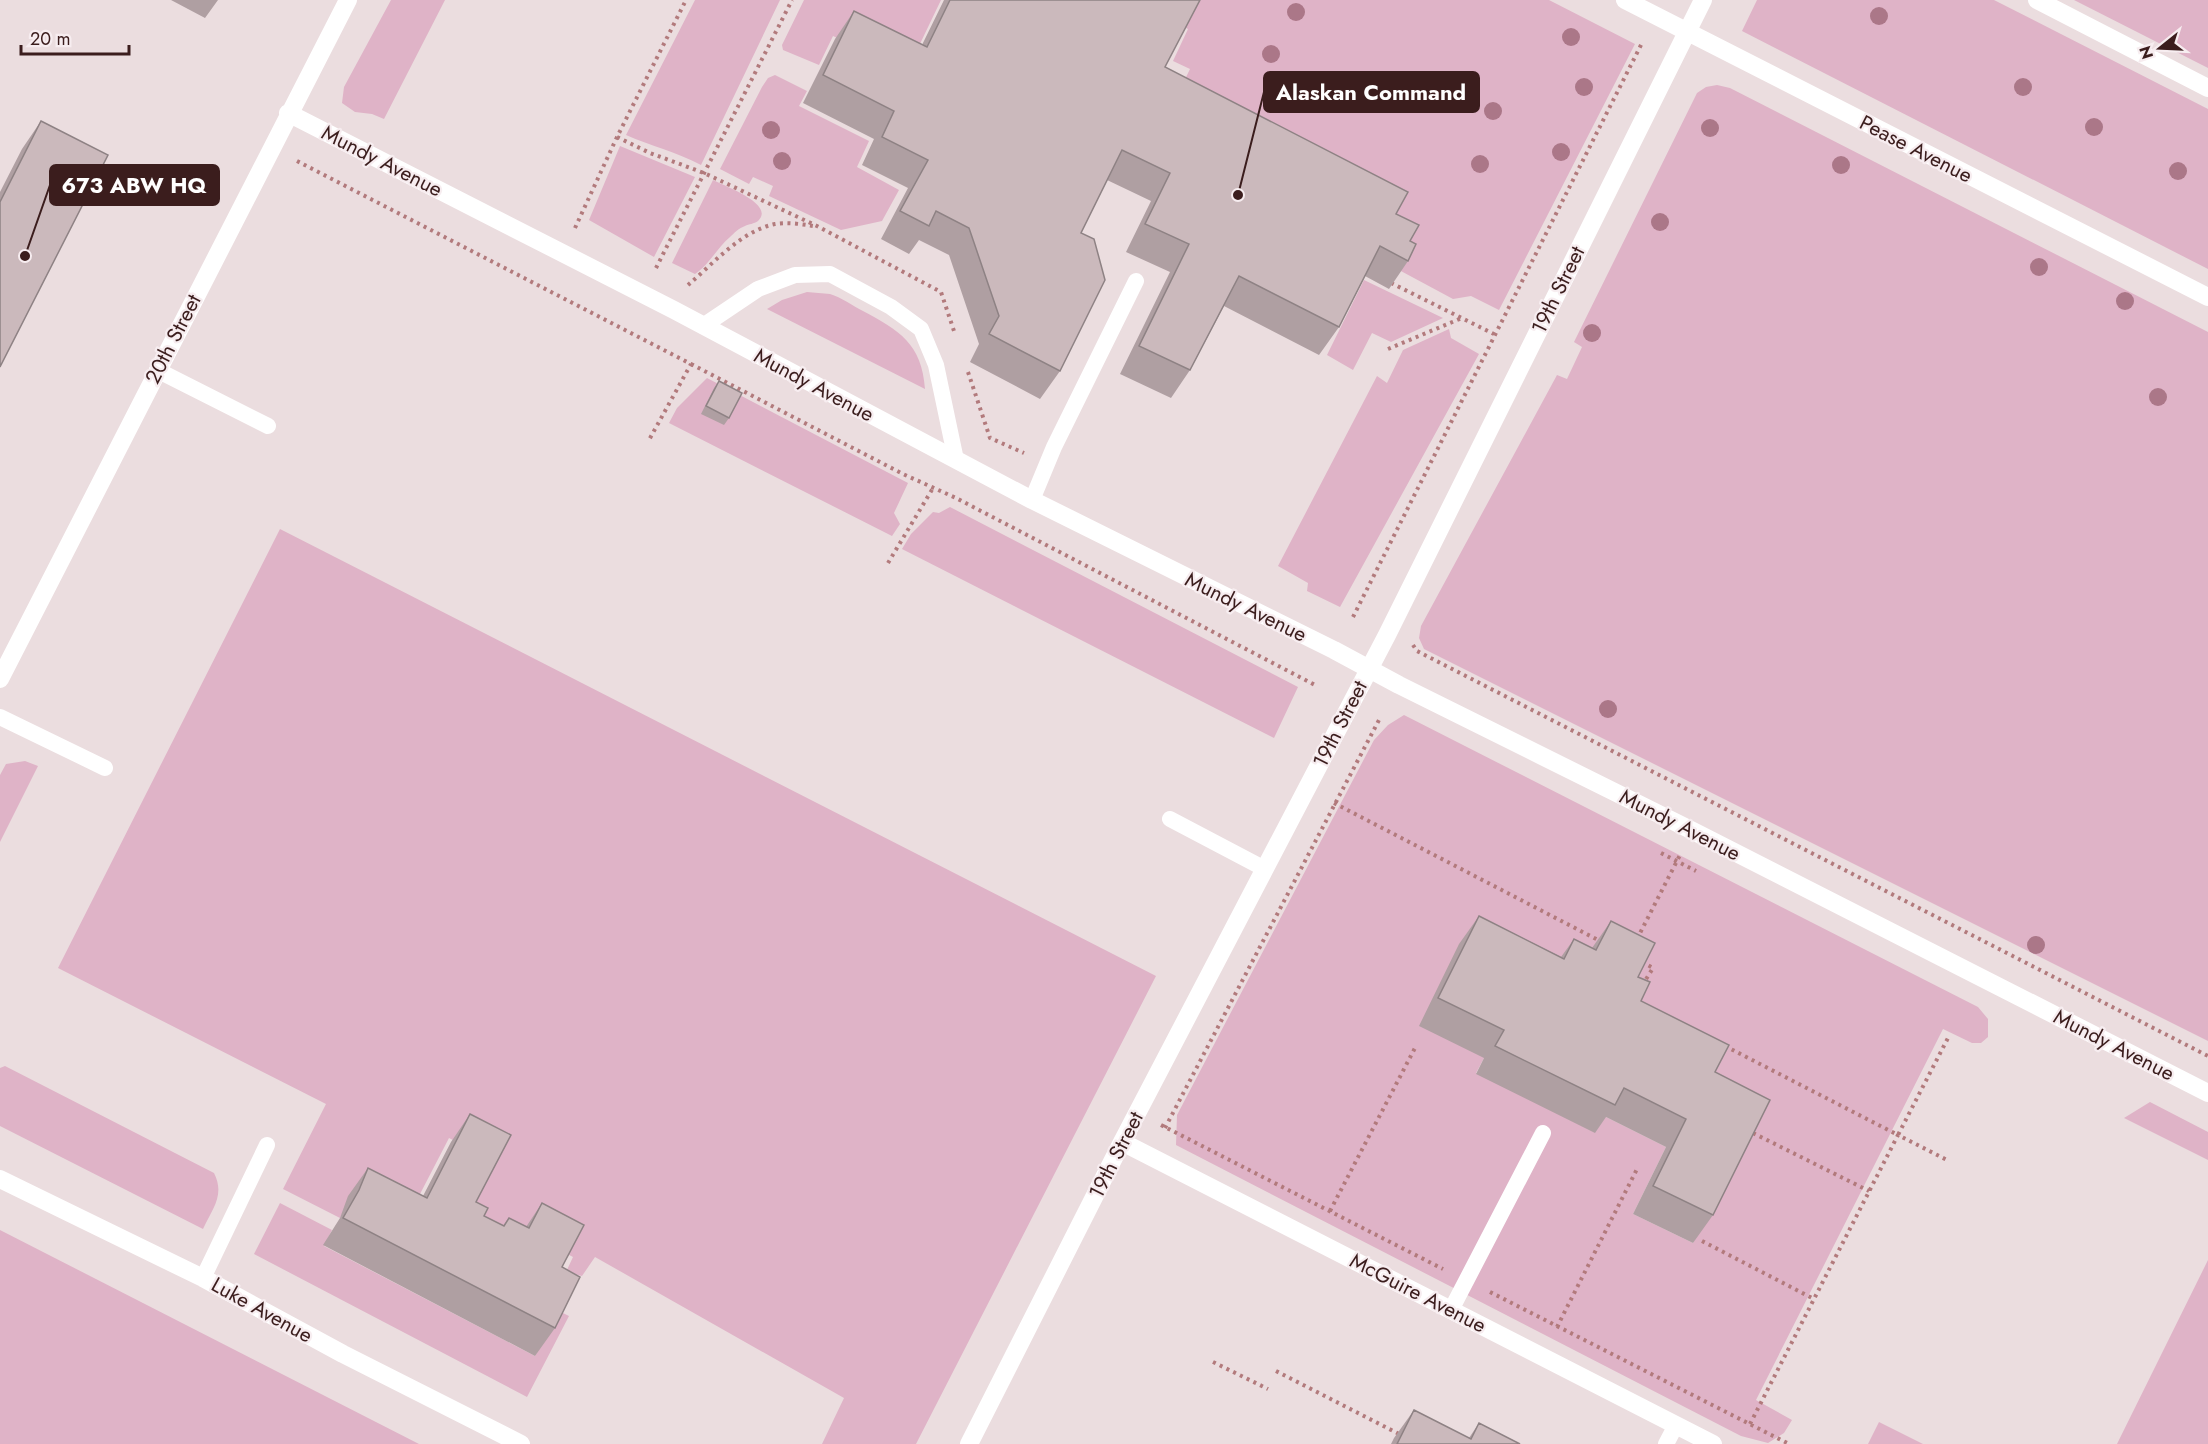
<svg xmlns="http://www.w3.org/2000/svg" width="2208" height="1444" font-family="Jost,sans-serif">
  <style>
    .green { fill: #dfb3c7; fill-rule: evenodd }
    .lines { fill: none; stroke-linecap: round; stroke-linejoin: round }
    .path { stroke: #b27a7c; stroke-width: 4; stroke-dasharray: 3 4.5; stroke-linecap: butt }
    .lane { stroke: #fff; stroke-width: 16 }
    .street { stroke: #fff; stroke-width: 18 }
    .tree { fill: #ab7788 }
    .wall { fill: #af9fa2 }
    .building { fill: #cbb9bc; stroke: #8e8284; stroke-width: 1.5 }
    .labels { text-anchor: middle; stroke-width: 4.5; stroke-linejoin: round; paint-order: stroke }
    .street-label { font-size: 21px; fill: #3b1d1d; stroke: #f7edf0 }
    .leader { fill: none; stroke: #3b1d1d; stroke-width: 2 }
    .callout-dot { fill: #3b1d1d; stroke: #f7edf0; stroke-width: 2 }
    .callout { fill: #3b1d1d; stroke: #3b1d1d; stroke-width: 2 }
    .callout-label { font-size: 22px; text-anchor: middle; font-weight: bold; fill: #fff }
  </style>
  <rect width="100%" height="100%" fill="#ebdddf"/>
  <path class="green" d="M391,0h54l-61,119 -12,-5 -17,-2 -13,-9 2,-16z
    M695,0h85l-79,165c-24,-13 -50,-19 -75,-30z
    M804,0h137l-34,71 -74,-35 -14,29 -36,-15 -1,-5z
    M1133,0h416l86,44 -136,266 -28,-14 -18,3 -54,-29 -226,-166 17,-35 -17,-8 15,-32z
    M1757,0h237l214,109v160l-466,-238z
    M2074,0h134v68z
    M775,75l32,16 -8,15 70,35 -12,26 42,23 -17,31 -41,9 -72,-34 4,-10 -20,-9 -4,7 -29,-15 42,-82 6,-9z
    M1717,85l13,3 478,244v709l-784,-392 -5,-11 2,-12 136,-251 10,4 15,-32 -8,-5 123,-249 9,-6z
    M620,146l75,31 -41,80 -65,-37z
    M713,180c11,6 63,24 45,41 -4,3 -9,3 -13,5 -6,2 -11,7 -15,11 -13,11 -21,28 -35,37l-23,-11z
    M1364,280l79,38 -52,24 -19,-9 -19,37 -26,-15z
    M807,292c7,1 16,1 23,2 11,3 23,12 33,17 36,19 59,33 62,78l-158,-80 15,-9z
    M1449,329l2,9 28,16 -139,253 -33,-16 1,-8 -30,-17 99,-190 10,7 16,-33z
    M707,378l201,105 -14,30 6,11 -8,12 -223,-113 8,-15z
    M950,507l348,180 -24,51 -372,-189 9,-15 22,-22 6,1z
    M280,529l876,447 -240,468h-94l22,-46 -249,-141 -13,19 -16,-4 7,-15 -54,-28 -57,1 34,-68 -47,-24 -44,85 -53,-27 -12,22 -57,-29 43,-85 -268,-136z
    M1404,715l574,292 10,12v18l-7,6h-9l-29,-14 -187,371 36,20 -8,13 -16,10 -27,-7 -565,-291 1,-30 197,-375 14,-15zM1484,1058l266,70 -57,115 -60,-29 33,-67 -62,-31 -128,-43z
    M25,761l13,5 -38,76v-67l6,-11z
    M5,1066l209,107c11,22 -1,35 -11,56l-203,-103v-58z
    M2150,1102l58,30v28l-84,-42z
    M280,1203l52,27 -8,16 211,110 24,-45 10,5 -42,81 -273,-143z
    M0,1230l419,214h-419z
    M2208,1260v184h-91z
    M1879,1422l44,22h-55z"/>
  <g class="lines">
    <path class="path" d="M617,137l33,16 54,20 113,53 124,66 13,39
      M297,161l394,203 -42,76
      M575,228l42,-91 69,-137
      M656,268l136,-268
      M1391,283l103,51
      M688,285c26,-22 53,-54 87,-61 12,-2 26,0 38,2
      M1388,349l74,-31
      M691,364l212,110 53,24 359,187
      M968,372l22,66 34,15
      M888,563l45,-75
      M1353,617l290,-576
      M1413,645l4,6 791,405
      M1334,803l266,138
      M1661,853l35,18
      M1637,939l43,-84
      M1642,962l11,6 -10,16
      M1725,1046l173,89 51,-99
      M1161,1125l282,144
      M1165,1128l214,-408
      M1753,1133l116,58
      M1330,1211l86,-165
      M1702,1241l112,58
      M1490,1292l299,152
      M1557,1327l80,-158
      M1213,1362l55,27
      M1276,1371l125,64
      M1750,1424l148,-289 51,26"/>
    <path class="lane" d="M703,326l55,-37 37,-14 35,-1 61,33 30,22 15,36 20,95
      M157,370l111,56
      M1032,500l22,-53 82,-166
      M0,717l105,51
      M1170,819l95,50
      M203,1278l64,-133
      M1451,1310l92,-177
      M1666,1444l10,-19"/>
    <path class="street" d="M1625,0l583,297
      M2037,0l171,88
      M288,113l386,197 358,190 302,150 65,35 294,146 515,262
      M0,679l348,-679
      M1122,1142l591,302
      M0,1179l203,99 140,76 178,90
      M969,1444l153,-302 265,-507 316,-635"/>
  </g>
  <g class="tree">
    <circle cx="1296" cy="12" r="9"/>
    <circle cx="1879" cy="16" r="9"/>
    <circle cx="1571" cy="37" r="9"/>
    <circle cx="1271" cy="54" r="9"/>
    <circle cx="1584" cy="87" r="9"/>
    <circle cx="2023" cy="87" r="9"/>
    <circle cx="1493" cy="111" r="9"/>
    <circle cx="2094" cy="127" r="9"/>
    <circle cx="1710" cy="128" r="9"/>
    <circle cx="771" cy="130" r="9"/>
    <circle cx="1561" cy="152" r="9"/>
    <circle cx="782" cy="161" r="9"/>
    <circle cx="1480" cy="164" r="9"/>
    <circle cx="1841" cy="165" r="9"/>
    <circle cx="2178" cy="171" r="9"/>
    <circle cx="1660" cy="222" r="9"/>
    <circle cx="2039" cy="267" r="9"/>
    <circle cx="2125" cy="301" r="9"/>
    <circle cx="1592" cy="333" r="9"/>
    <circle cx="2158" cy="397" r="9"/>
    <circle cx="1608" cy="709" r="9"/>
    <circle cx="2036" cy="945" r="9"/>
  </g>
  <path class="wall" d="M171,0h47l-13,18z
    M944,0h255l-34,67 231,147 14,27 -2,20 -19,28 -24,-13 -26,51 -20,28 -95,-49 -34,64 -19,28 -51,-24 50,-102 -44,-20 25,-51 -44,-21 -26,53 -21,138 -20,28 -70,-37 9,-18 -30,-89 -30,-15 -10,14 -28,-15 27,-51 -46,-23 12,-26 -71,-36 32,-64 19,-28 68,34z
    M41,121l-41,246v-175l22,-43z
    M719,381l10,37 -5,7 -23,-11 13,-26z
    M1479,916l82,41 13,-18 18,9 19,-27 27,56 3,24 74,71 -2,143 -20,28 -60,-29 33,-67 -60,-30 -11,16 -119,-59 8,-16 -65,-32 40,-82z
    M470,1114l6,88 8,14 19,10 6,-8 17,9 16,-24 20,64 -7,61 -20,28 -212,-111 17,-27 8,-22 20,-28 55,28 28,-54z
    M1414,1410l55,28 10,-15 41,21h-129l3,-6z"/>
  <path class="building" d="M950,0h250l-35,67 243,125 -12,22 23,11 -9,16 6,3 -8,17 -28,-15 -41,81 -100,-51 -49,94 -51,-24 50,-102 -44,-20 25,-51 -48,-23 -41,83 13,6 11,41 -45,91 -71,-37 10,-18 -30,-88 -33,-17 -7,15 -29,-15 28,-51 -46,-23 12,-26 -71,-36 31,-64 73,36z
    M41,121l67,34 -108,212v-165z
    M719,381l23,12 -13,25 -23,-12z
    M1479,916l85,43 10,-20 22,11 15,-29 44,22 -17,34 12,5 -9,19 88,44 -14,27 55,28 -57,115 -60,-29 33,-67 -62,-31 -9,17 -120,-59 9,-16 -66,-32z
    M470,1114l41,21 -35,67 12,6 -4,8 20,10 5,-8 20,10 13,-25 42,22 -22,42 18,10 -25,51 -212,-110 16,-28 9,-22 59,30z
    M1414,1410l57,29 8,-16 41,21h-123z"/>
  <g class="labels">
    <g class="street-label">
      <text transform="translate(1916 149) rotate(27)" y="7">Pease Avenue</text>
      <text transform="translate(382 161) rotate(27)" y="7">Mundy Avenue</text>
      <text transform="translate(1558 290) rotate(-64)" y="7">19th Street</text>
      <text transform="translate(173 339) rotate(-63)" y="7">20th Street</text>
      <text transform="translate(814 385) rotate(28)" y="7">Mundy Avenue</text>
      <text transform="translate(1246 607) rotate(26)" y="7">Mundy Avenue</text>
      <text transform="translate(1340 724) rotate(-63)" y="7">19th Street</text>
      <text transform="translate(1680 825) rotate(27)" y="7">Mundy Avenue</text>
      <text transform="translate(2114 1045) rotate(27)" y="7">Mundy Avenue</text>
      <text transform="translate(1116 1155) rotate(-63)" y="7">19th Street</text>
      <text transform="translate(1418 1293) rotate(27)" y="7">McGuire Avenue</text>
      <text transform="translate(262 1310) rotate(29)" y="7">Luke Avenue</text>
    </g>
  </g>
  <path class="leader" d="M1238 195L1264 92M25 256L50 185"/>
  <g class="callout-dot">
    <circle cx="1238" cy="195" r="6"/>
    <circle cx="25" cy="256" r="6"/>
  </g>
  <g class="callout">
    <rect x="1264" y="72" width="215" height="40" rx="6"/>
    <rect x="50" y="165" width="169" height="40" rx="6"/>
  </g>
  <g class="callout-label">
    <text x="1371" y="100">Alaskan Command</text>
    <text x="134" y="193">673 ABW HQ</text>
  </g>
  <g transform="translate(2160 48) rotate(252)" stroke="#f7edf0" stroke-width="4.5" paint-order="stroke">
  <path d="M0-4.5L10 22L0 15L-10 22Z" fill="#3b1d1d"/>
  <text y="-9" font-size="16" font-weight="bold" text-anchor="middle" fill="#3b1d1d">N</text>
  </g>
  <path d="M21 45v9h108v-9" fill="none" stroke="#3b1d1d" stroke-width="3"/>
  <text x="30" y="45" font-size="18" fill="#3b1d1d" stroke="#f7edf0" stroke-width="4.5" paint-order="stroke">20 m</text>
</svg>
